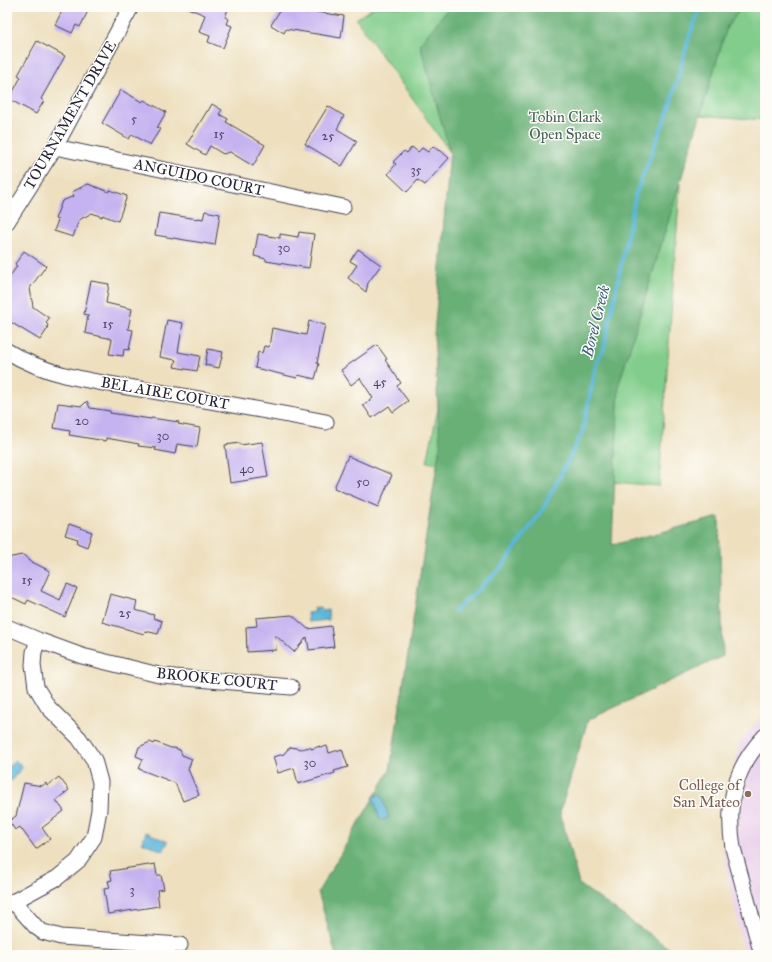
<svg xmlns="http://www.w3.org/2000/svg" width="772" height="962" font-family="'IM FELL Great Primer',serif">
  <style>
    .built { fill: #ead1ec }
    .green { fill: #82cd8b; stroke: #527863 }
    .forest { fill: #69b077; stroke: #466959 }
    .water { fill: #5ab6d8; stroke: #3e6c8a }
    .lines { fill: none; stroke-linecap: round; stroke-linejoin: round }
    .stream { stroke: #5ab6d8; stroke-width: 4 }
    .building { fill: #c5b2f0 }
    .street-casing { stroke: #413e4f; stroke-width: 17 }
    .street { stroke: #fff; stroke-width: 15 }
    .education-dot { fill: #8d6e63; stroke: #fdfcf7; stroke-width: 1.5 }
    .labels { text-anchor: middle; stroke-width: 3; stroke-linejoin: round; paint-order: stroke }
    .number-label { font-size: 13px; fill: #4b4668 }
    .street-label { font-size: 15px; fill: #22223b; stroke: #fdfcf7 }
    .park-label { font-size: 15px; fill: #445e57; stroke: #fdfcf7 }
    .education-label { font-size: 15px; fill: #785e54; stroke: #fdfcf7; text-anchor: end }
    .water-label { font-size: 16px; font-style: italic; fill: #385d7a; stroke: #fdfcf7 }
  </style>
  <rect width="100%" height="100%" fill="#fdfcf7"/>
  <filter id="ink" filterUnits="userSpaceOnUse"><feTurbulence type="fractalNoise" baseFrequency=".025" numOctaves="2"/><feDisplacementMap in="SourceGraphic" scale="8" xChannelSelector="R" yChannelSelector="G"/><feConvolveMatrix kernelMatrix="1 2 1 2 8 2 1 2 1" color-interpolation-filters="sRGB"/></filter>
  <filter id="wash" filterUnits="userSpaceOnUse"><feTurbulence type="fractalNoise" baseFrequency=".012" numOctaves="4" result="noise"/><feDisplacementMap in="SourceGraphic" scale="16" xChannelSelector="R" yChannelSelector="G"/><feGaussianBlur stdDeviation="0.9" result="paint"/><feColorMatrix in="noise" values="0 0 0 0 0 0 0 0 0 0 0 0 0 0 0 0 0 1.4 0 .05"/><feComposite in="paint" operator="in"/></filter>
  <g filter="url(#wash)">
    <rect width="100%" height="100%" fill="#eee0bf"/>
    <path class="built" d="M765,712v243h-21l-22,-110 17,-102z"/>
    <path class="green" d="M374,7h391v113l-80,-6 -26,372 -182,-16 -50,-8 11,-53 -3,-75 15,-182 -94,-133z"/>
    <path class="forest" d="M449,7h293l-15,20 -108,357 -7,161 107,-28 4,139 -135,64 -28,92 19,72 99,71h-342l-18,-63 72,-122 50,-325 -6,-110 16,-182 -30,-109z"/>
    <path class="water" d="M320,607l1,4 7,-1 1,10 -21,2 -1,-9 8,-1 -1,-4z
      M15,760l8,7 -16,18v-17z
      M381,794l8,24 -9,2 -7,-23z
      M146,832l22,10 -5,9 -21,-9z"/>
    <g class="lines">
      <path class="stream" d="M455,611l47,-44 41,-58 39,-76 15,-72 7,-13 32,-155 33,-84 22,-78 10,-24"/>
    </g>
    <g id="blocks">
      <path class="building" d="M64,7h17l7,4 -8,16 -4,-2 -4,8 -17,-8z
        M185,7h44l-4,10 4,2 -2,5 5,2 -9,22 -15,-6 2,-6 -11,-4 6,-17z
        M282,7h3l6,3 18,3v-2l35,5 -3,22 -55,-9 -2,4 -13,-8z
        M37,41l28,15 -24,43 3,2 -8,13 -27,-15 12,-22 -3,-2z
        M121,90l21,12 2,-2 22,12 -9,16 3,1 -10,16 -18,-11 -3,5 -27,-16z
        M212,104l10,6 -3,4 9,5 -2,3 39,23 -12,21 -23,-14 -7,2 -13,-8 -5,9 -18,-11 20,-33h1z
        M328,106l16,10 -7,13 20,12 -15,25 -37,-22z
        M433,146l6,5 1,-1 9,8 -24,27 -7,-5 -11,12 -19,-18 8,-10 -3,-2 11,-11 3,2 5,-6 6,5 4,-4 6,4z
        M88,184l21,8 1,-2 17,6 -9,25 -16,-6v2l-10,-4 -13,7 -6,17 -19,-6 4,-11 -3,-1 7,-18 12,-5 -2,-4z
        M205,211l15,3 -5,31 -60,-10 4,-22 39,6v-1l5,1z
        M299,232l15,2 -5,34 -43,-7v-2l-12,-3 4,-22 22,4v-4l18,3z
        M358,249l23,16 -13,18 -2,9 -18,-14 9,-13 -7,-4z
        M24,251l22,15 -16,22 3,19 16,11 -3,5 2,2 -1,2 1,1 -8,12 -28,-17h-4l-1,-42 10,-15 -2,-2z
        M91,281l18,3 -3,19 26,6 -4,20 5,1 -4,20 -5,-1 -1,7 -14,-2 3,-15 -27,-6 3,-18 -4,-1z
        M167,320l16,3 -5,29 22,4 -3,15 -23,-4 2,-7 -16,-3z
        M309,321l16,4 -8,38 2,1 -4,15 -17,-4 -1,3 -42,-10 3,-16 4,1 2,-7 5,1 3,-19 34,7z
        M377,345l10,14 -2,1 16,23 -4,3 11,15 -15,11 -4,-6 -17,12 -9,-13 10,-7 -13,-20 -9,7 -10,-15z
        M208,349l15,3 -4,16 -14,-3z
        M87,401l3,7 20,3v2l41,6v-1l28,4 -1,2 22,4 -3,19 -20,-3 -2,10 -20,-4 1,-2 -18,-2 1,-2 -33,-6v3l-37,-6 1,-4 -16,-3 4,-25 24,3z
        M262,442l6,35 -38,6 -5,-38 15,-2v2z
        M348,456l44,19 -14,32 -44,-19z
        M69,524l23,8 -5,15 -10,-4 1,-4 -13,-4z
        M22,555l4,1 4,5 20,10 -9,20 19,9 7,-16 10,4 -12,29 -37,-17 -2,4 -19,-9v-37z
        M110,594l27,7 -2,9 19,5 -1,3 9,3 -4,13 -13,-3 -1,3 -42,-12z
        M292,615l16,14 23,-3 3,21 -25,3 -2,-13 -13,15 -19,-17 1,15 -29,2 -1,-25 11,-1 -1,-8z
        M150,742l4,2 1,-2 16,6h3l6,2 2,5 10,4 -4,10 11,26 -16,6 -8,-18 -36,-14 4,-10 -7,-3 3,-9z
        M320,746v2l7,-2 2,7 13,-4 6,18 -14,4 1,2 -37,11 -4,-16 -16,5 -5,-16 11,-3 3,-4 4,-3 10,2 9,-2 1,2z
        M59,777l10,13 -13,10 8,11 -22,17 8,11 -14,10 -16,-22 -5,3 -6,-9 7,-5 8,-33 18,3 4,-3 1,3z
        M155,864l2,11h4l3,14 -7,1 2,16 -51,8 -4,-25 6,-1 -2,-7 4,-1 -2,-9z"/>
    </g>
  </g>
  <g filter="url(#ink)">
    <use href="#blocks" fill-opacity="0" stroke="#413e4f" stroke-width="1"/>
    <g class="lines">
      <defs>
        <path id="street" d="M55,147l288,60
          M7,222l48,-75 76,-140
          M7,351c42,27 97,32 146,40 58,10 115,20 173,31
          M7,627l31,13 44,16 81,20 128,11
          M13,901l23,26 7,5 18,5 119,8
          M7,905l50,-27 21,-17 16,-24 5,-27 1,-28 -6,-22 -15,-22 -31,-31 -12,-20 -3,-22 1,-13 4,-12
          M762,955l-29,-107c-7,-44 1,-80 32,-112"/>
      </defs>
      <use href="#street" class="street-casing"/>
      <use href="#street" class="street"/>
    </g>
  </g>
  <circle class="education-dot" cx="748" cy="794" r="4"/>
  <g class="labels">
    <g class="number-label">
      <text x="134" y="123">5</text>
      <text x="219" y="138">15</text>
      <text x="328" y="140">25</text>
      <text x="416" y="174">35</text>
      <text x="284" y="252">30</text>
      <text x="108" y="328">15</text>
      <text x="380" y="386">45</text>
      <text x="82" y="425">20</text>
      <text x="163" y="440">30</text>
      <text x="247" y="473">40</text>
      <text x="363" y="486">50</text>
      <text x="27" y="584">15</text>
      <text x="125" y="617">25</text>
      <text x="310" y="767">30</text>
      <text x="132" y="894">3</text>
    </g>
    <g class="street-label">
      <text transform="translate(70 115) rotate(-60)" y="5">TOURNAMENT DRIVE</text>
      <text transform="translate(199 177) rotate(12)" y="5">ANGUIDO COURT</text>
      <text transform="translate(165 393) rotate(10)" y="5">BEL AIRE COURT</text>
      <text transform="translate(217 679) rotate(6)" y="5">BROOKE COURT</text>
    </g>
    <g class="park-label">
      <text x="565" y="122">Tobin Clark<tspan x="565" dy="17">Open Space</tspan></text>
    </g>
    <g class="education-label">
      <text x="740" y="790">College of<tspan x="740" dy="17">San Mateo</tspan></text>
    </g>
    <g class="water-label">
      <text transform="translate(595 321) rotate(-76)" y="6">Borel Creek</text>
    </g>
  </g>
  <rect width="772" height="962" fill="none" stroke="#fdfcf7" stroke-width="24"/>
</svg>
